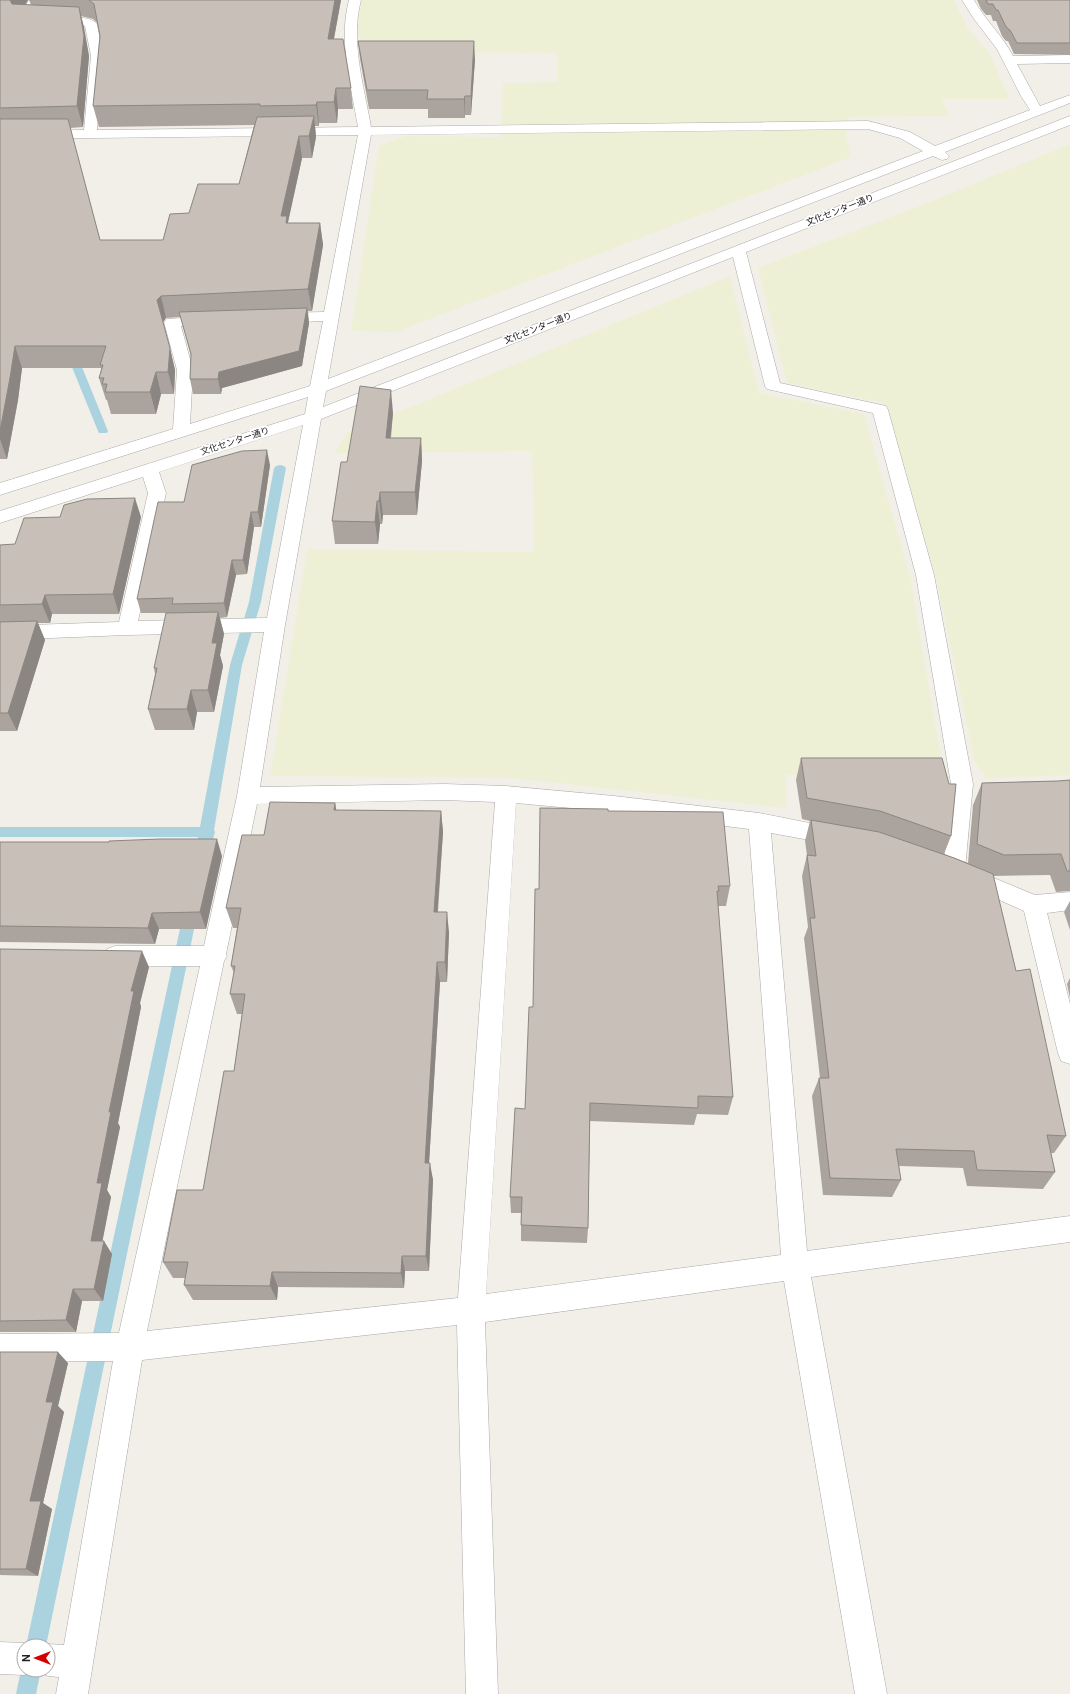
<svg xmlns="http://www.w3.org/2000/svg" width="1070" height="1694" font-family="Roboto,'Noto Sans JP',sans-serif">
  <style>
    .farmland { fill: #eef0d5 }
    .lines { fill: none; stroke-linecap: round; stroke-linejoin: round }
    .stream { fill: #aad3df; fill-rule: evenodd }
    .minor-casing { stroke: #a9a9a9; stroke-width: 1 }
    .minor { fill: #fff; fill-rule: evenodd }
    .wall { fill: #aba49e; fill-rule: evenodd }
    .shaded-wall { fill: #8b8681 }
    .building { fill: #c7bfb8; stroke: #8b8681 }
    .labels { text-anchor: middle; stroke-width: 3.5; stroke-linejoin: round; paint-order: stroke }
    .far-street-label { font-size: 9px; fill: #222; stroke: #fff }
  </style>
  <rect width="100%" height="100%" fill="#f2efe9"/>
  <path class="farmland" d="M362,0h592l13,27 24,29 18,43h-67l7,17 -100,1 -3,17 5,23 -455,175 -45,-1 28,-185 26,-10 96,1 2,-54 55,-1 -1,-29 -194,-1 -5,-21 1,-17z
    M1070,144v631l-84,4 -11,-17 -40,-189 -51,-170 -97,-20 -29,-115 164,-63z
    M730,276l29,117 105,21 46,163 34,198h-158v33l-276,-30 -240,-2 37,-227 227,3 -2,-101 -197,2 12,-20z"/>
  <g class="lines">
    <path class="stream" d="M70,347l5,3 33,81 -1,2h-8l-1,-2 -33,-81z
      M280,465l4,1 2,2 -25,134 -19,63 -28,165 1,2 -8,29 -5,2 -5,-2 -2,-4 3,-20h-198v-10h200l30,-162 19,-63 25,-134 2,-2z
      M191,904l5,2 2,4 -152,736h-20l158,-736 2,-4z
      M24,1663v7h17l-5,24h-20l5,-24z"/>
    <defs>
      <path id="minor" d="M29,0h12l-10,17c14,0 58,-4 66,7l6,32 -6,74 261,-3c-7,-41 -20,-86 -9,-127h12c-11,41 3,86 10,127l497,-6 42,11 25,14 95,-36 -9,-14 -24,-47 -23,-30 -12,-19h12c11,20 29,36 39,56l57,-1v8l-53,1 23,42 30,-11v8l-125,49 4,4 -2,3 -5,1 -9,-4 -607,235 -3,16 747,-291v9l-324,127 34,131 106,23 2,4 46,165 39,209 -8,85 4,-1 8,3 58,24 35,-3v18l-23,3 23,91v60l-9,-3 -3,-8 -34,-142 -63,-28 -2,-5 -5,2 -8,-3 -3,-6 8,-87 -35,-209 -43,-162 -106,-24 -2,-3 -32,-129 -412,162 -36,206 -25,162 184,-3 62,2 108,10 145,17 86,17 3,6 -3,6 -8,3 -66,-12 36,418 263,-35v26l-259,35 76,417h-32l-71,-413 -299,41 13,372h-32l-9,-369 -315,35 -54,334h-32l3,-17 -11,-1 -11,-5 -1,-1h12v-24h-5l5,-2 16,1 49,-284 -113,1v-28l119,-1 81,-367h-85l-8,-3 -4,-7 4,-7 8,-3h89l33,-150 27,-164 -137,3 -127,5v-14l119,-4 29,-129 -5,-16 -143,46v-12l305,-97 3,-17 -308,98v-12l173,-54 4,-59 -13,-48 3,-3 44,-3 5,2 3,3 -3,3 -35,2 12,44 -3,54 120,-38 13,-65 -44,2 -5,-2 -3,-3 3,-3 5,-2 45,-1 34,-177 -358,4v-8l84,-1 7,-74 -6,-30 -3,-1 -63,-2 -2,-2zM868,129l32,9 23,13 -595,228 43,-244zM303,425l-36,193 -129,3 28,-128 -7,-21zM444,800l51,2 -37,496 -311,33 77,-370 3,-5 -1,-2 31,-150zM516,803l98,9 135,17 32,426 -295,39z
        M0,1642l24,1 7,3h-7v24h11l-11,5 -24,-1z"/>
    </defs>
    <use href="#minor" class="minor-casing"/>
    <use href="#minor" class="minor"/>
  </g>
  <path class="wall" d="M0,0l25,5h6l-2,-5h312l-7,39 17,49 2,21h-15l-1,14h-18v3h-4l1,11 -4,21h-10l-14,64v1h32l3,22 -11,66h-4l1,12 -7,43 -80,22 -1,6h-28l-3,-15 1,-23 -10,-39 -15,1 -3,4 12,48 -1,24h-13l-5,20h-45l-4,-14h-1l-7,-22 2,-8v-2h-79l-4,32 -11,59h-7zM81,16l12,3 4,4 3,13 -7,70 6,21 155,-2 -15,59 -50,29 -26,27h-63l-30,-112 13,-1 6,-71z
    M977,0h93v55l-56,-1 -6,-13h-2l-4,-5 -6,-15h-3l-2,-6h-5l-5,-6z
    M358,41l117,18 -4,56h-6v3h-37v-9h-59l-9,-50z
    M393,413l-2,25h30l1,23 -5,54h-34l-1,9h-2l-2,20h-43l-3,-23 15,-59z
    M270,465l-9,62h-7l-7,47 -11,1 -9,42 -7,1 4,16 -4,21 3,11 -9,46h-17l-3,18h-39l-7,-21 7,-35 -1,-6 14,-55h-27l-4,-14 47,-97z
    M60,517h81l-22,97h-67l-2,9h-12l7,17 -28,91h-17v-186l15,-1z
    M801,758l150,78 -7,18 24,9 5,-58 9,-22 76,-2 12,-1v111l-14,1 -6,-17 -57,1 23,95 50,165 -12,17h-3l4,19 -12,17 -76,-3 -4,-18 -64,-2 2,14 -9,17 -69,-2 -11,-99 7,-18h1l-16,-140 4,-11 -6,-51 5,-21 -2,-14 5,-20 -8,-2 -6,-39z
    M335,803l1,7 105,1 2,21 -5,80 11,20 -2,50h-7l-11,181 4,17 -4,91h-24l-1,17 -126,-1 -1,13h-84l-9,-15 1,-7h-12l-10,-16 40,-72 31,-119 8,-57h-5l-7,-20 4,-21 -3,-7 6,-38h-4l-7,-20 38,-73z
    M608,811l122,75 -4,20h-8l15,191 -5,18 -31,-1 -3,11 -104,-4 -2,107 -1,15 -66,-2v-28h-10l-1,-16 15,-88 8,-102 6,-118z
    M0,842l222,14 -16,73h-47l-4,15 -155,-2z
    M1070,901v29l-6,-18z
    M0,949l149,18 -9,36 1,4 -23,116 2,4 -13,63 4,7 -9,44 10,13 -9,47h-21l-6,31h-76z
    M1070,978v20l-3,-14z
    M0,1352l68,11 -10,43 6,6 -21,91 9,6 -14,67 -38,-1z"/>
  <path class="shaded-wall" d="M10,0h18l-12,20z
    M335,0h6l-11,59 -2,-20z
    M79,7l5,20 5,29 -6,71 -6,-21z
    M474,41l1,18 -4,56v-19z
    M336,88l2,21 -1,14 -3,-21z
    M465,96v22l-1,-19z
    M317,102l2,21v3l-3,-21z
    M314,116l2,21 -4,21 -3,-22z
    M299,136l3,22 -14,64 2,16 -9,-22z
    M320,223l3,22 -11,66 -4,-22z
    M161,296l5,22 -3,4 -6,-22z
    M307,308l2,15 -7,43 -80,22 -1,6 -3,-15 1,-7z
    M15,346l7,22 -4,32 -11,59 -7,-20v-8z
    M170,348l5,22 -1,24 -6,-22z
    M156,372l5,22 -5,20 -6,-22z
    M391,390l2,23 -5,47 -2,-22z
    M421,438l1,23 -5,54 -2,-23z
    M267,450l3,15 -9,62 -3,-15z
    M380,492l3,23 -1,9 -3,-23z
    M135,498l6,19 -22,97 -6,-20z
    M377,501l3,23 -2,20 -3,-22z
    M251,512l3,15 -7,47 -4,-14z
    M232,560l4,15 -9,42 -3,-14z
    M45,595l7,19 -2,9 -8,-19z
    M218,612l6,22 -4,21 3,11 -9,46 -6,-22 4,-47z
    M37,621l8,19 -28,91 -9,-18z
    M191,690l6,22 -3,18 -7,-21z
    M335,803l4,21 -5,-14z
    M441,811l2,21 -7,100 -2,-20z
    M217,839l5,17 -16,73 -6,-17z
    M447,912l2,20 -2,50 -2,-20z
    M152,913l7,16 -4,15 -7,-16z
    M142,951l7,16 -9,36 1,4 -23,116 2,4 -13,63 4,7 -11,57 -9,-13 6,-58 12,-71 22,-121z
    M437,962l3,20 -12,198 -3,-17z
    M430,1163l3,17 -4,91 -3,-15z
    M104,1241l8,13 -9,47 -9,-12z
    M402,1256l3,15 -1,17 -3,-15z
    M272,1272l6,15 -1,13 -7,-14z
    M73,1289l9,12 -6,31 -10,-12z
    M58,1352l10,11 -10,43 6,6 -21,91 9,6 -14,67 -12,-7 4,-68 16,-99z"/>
  <path class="building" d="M0,0h10l2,4 67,3 5,29 -7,70 -77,2z
    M89,0h246l-7,39h15l8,49h-15l-2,14h-17l-1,3 -56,1v-2l-167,2 7,-70 -6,-32z
    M986,0h84v43h-53l-7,-13h-1l-4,-5 -7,-15h-2l-3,-6h-5z
    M358,41h116l-3,55h-6l-1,3h-37l1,-9h-61z
    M314,116l-5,20h-10l-18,80h6l-1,7h34l-12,66 -147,7 -4,4 13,48 -2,24h-12l-6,20h-45l2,-8h-5l2,-6h-5l4,-13h-3l6,-19h-91l-5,32 -10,53v-312h68l32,121h63l7,-26 19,-1 9,-29h41l18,-67z
    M307,308l-8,43 -80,21 -1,7h-28l1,-25 -12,-42z
    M360,386l31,4 -5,48h35l-6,54h-35l-1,9h-2l-2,21 -43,-1 9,-59h6z
    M267,450l-9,62h-7l-8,48h-11l-8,43 -52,1 1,-6 -36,1 21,-97h26l8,-37 50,-14z
    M135,498l-22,96 -68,1 -3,9 -42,1v-60l15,-1 9,-26 36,-1 4,-12 23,-6z
    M218,612l-6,31h5l-9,47h-17l-4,19h-39l9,-41h-3l12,-55z
    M37,621l-29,92h-8v-91z
    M801,758h141l7,26h7l-5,52 -71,-25 -73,-13z
    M1070,780v91h-3l-6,-17 -57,1 -27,-11 5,-61 76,-2z
    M270,802l65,1 -1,7 107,1 -7,101h13l-2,50h-8l-12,201h5l-4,93h-24l-1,17 -129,-1 -2,14 -86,-1 4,-23h-25l14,-72h26l21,-119h10l11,-77h-15l5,-28h-4l10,-58h-15l16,-73h22z
    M540,808l68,1v2l115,1 7,74h-12l1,5h-2l16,206 -35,-1v12l-108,-5 -2,125 -67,-3 1,-28h-12l5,-89 10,1 4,-102h4l2,-118h4z
    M811,820l68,12 75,26 39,16 23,97 14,-2 36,167 -19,-1 8,37 -78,-2 -3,-19 -78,-2 5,31 -71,-2 -11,-100h10l-19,-160h5l-8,-63 9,1z
    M160,839h57l-17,73 -48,1 -4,15 -148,-2v-84h109v-1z
    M0,949l142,2 -11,40h3l-25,121h2l-14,71h5l-11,58h13l-10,48h-21l-7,31 -66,1z
    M0,1352h58l-12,50h7l-23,99h11l-15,68h-26z"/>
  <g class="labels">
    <g class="far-street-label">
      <text transform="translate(840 210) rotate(-21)" y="3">文化センター通り</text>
      <text transform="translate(538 328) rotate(-21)" y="3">文化センター通り</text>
      <text transform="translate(235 441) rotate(-18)" y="3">文化センター通り</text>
    </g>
  </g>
  <g transform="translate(36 1658) rotate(270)"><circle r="19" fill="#ffffff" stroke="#a7a7a7"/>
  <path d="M0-3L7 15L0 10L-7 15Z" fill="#d40000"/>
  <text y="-6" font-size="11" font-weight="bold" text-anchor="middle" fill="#222222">N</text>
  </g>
</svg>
